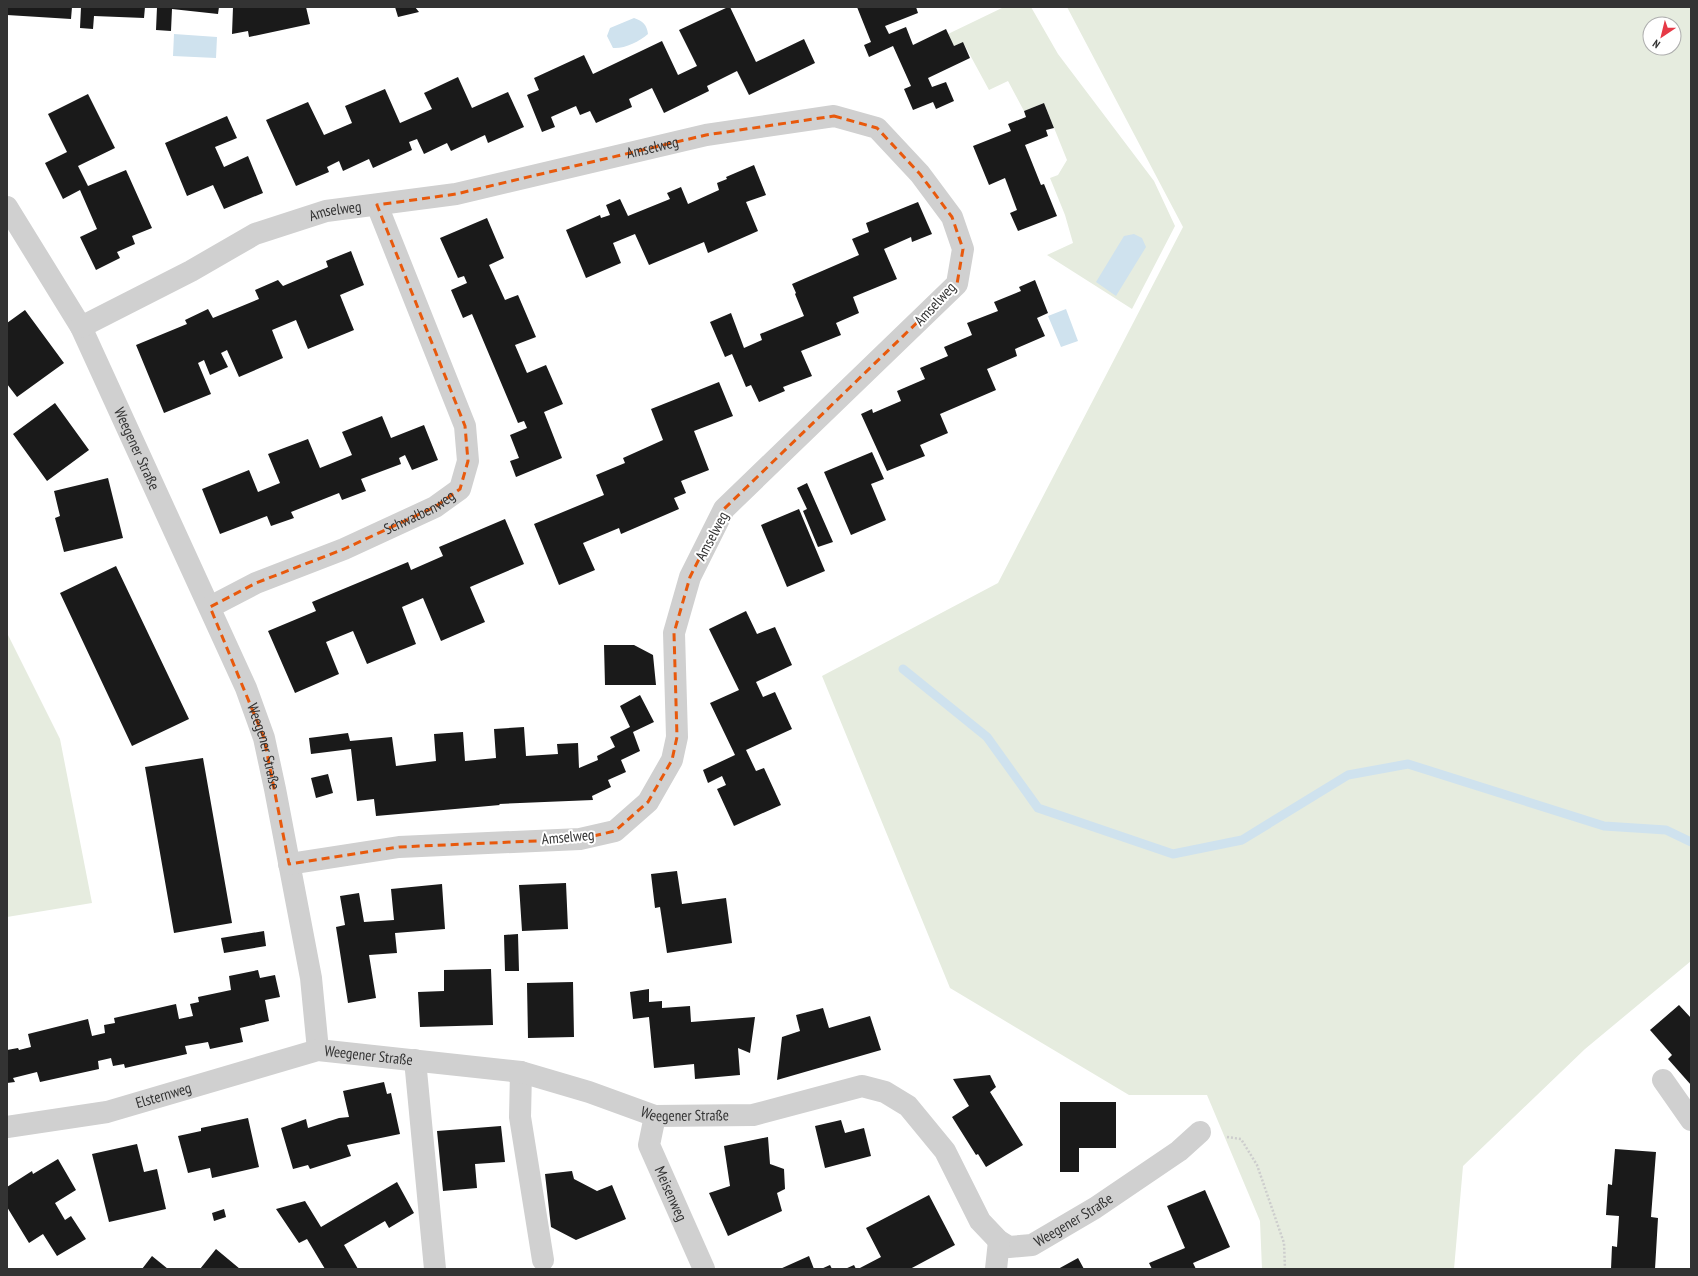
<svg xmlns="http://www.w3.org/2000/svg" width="1698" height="1276" font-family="'PT Sans Narrow',sans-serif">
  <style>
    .green { fill: #e6ecdf; fill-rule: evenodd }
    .water { fill: #cfe2ee }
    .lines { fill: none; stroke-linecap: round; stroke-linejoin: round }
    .stream { stroke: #cfe2ee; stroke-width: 9 }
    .building { fill: #1a1a1a }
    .path { stroke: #cdcdcd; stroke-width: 2.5; stroke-dasharray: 2 2; stroke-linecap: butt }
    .minor { stroke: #d0d0d0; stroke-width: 22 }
    .marked { fill: none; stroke: #e8590c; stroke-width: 3; stroke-dasharray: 8 5; stroke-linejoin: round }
    .labels { text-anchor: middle; stroke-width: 4; stroke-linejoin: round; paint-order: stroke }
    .street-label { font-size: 15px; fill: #333; stroke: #fff }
  </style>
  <rect width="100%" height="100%" fill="#fff"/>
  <path class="green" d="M1004,7h27l27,47 96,127 21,45 -43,83 -85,-54 26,-12 -8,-28 -15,-37 8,-3 9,-15 -23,-57 -20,8 -16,-30 -19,9 -26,-48 -9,4 -6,-12z
    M1067,7h624v954l-106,88 -122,117 -9,103h-192l-2,-48 -53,-126h-78l-179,-107 -128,-312 176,-93 185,-356zM1650,24h24v24h-24z
    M7,633l53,106 32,164 -85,14z"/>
  <path class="water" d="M634,18c9,3 13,7 14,16 -9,8 -24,15 -35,14l-6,-12 3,-8z
    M174,34l43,3 -1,21 -43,-2z
    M1134,234l8,4 4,9 -30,49 -20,-14 28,-46z
    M1066,309l12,32 -17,6 -13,-31z"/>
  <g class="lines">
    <path class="stream" d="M903,669l84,68 51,71 135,46 69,-14 106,-65 60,-11 196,62 62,4 25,12"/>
  </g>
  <path class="building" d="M8,7h64l-1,12 -64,-4z
    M81,7h64l-1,11 -50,-2 -1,13 -13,-1z
    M157,7h62l-1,7 -46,-5 -1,22 -15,-1z
    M233,7h73l4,17 -61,13 -1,-6 -16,3z
    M395,7h20l4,5 -21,5z
    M728,7h2l26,55 48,-23 11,24 -66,32 -12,-24 -30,15 2,5 -45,22 -12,-25 -23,11 3,8 -36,16 -6,-12 -10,4 -4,-9 -25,11 4,10 -13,5 -15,-37 12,-5 -5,-12 50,-23 9,19 69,-33 16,34 19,-9 -18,-36z
    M857,7h59l2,6 -33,13 4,8 17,-7 7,18 33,-16 8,17 9,-4 7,16 -42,20 4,9 14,-5 8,19 -18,8 -3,-7 -20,8 -9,-21 7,-3 -18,-40 -24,11 -5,-12 7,-3z
    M458,77l14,31 36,-16 16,35 -36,16 -3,-8 -34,16 -4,-8 -23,11 -7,-15 -8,3 3,8 -39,18 -4,-9 -26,12 -4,-10 -12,6 2,5 -33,14 -30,-66 42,-18 16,33 28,-12 -7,-17 40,-17 15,34 32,-14 -8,-16z
    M88,94l27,54 -37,18 10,20 38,-16 26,58 -20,8 3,8 -18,8 3,6 -24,12 -16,-33 17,-8 -17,-39 -17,9 -18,-36 22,-11 -19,-38z
    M1044,103l10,25 -8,2 2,6 -23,9 16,40 3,-1 13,32 -39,15 -8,-18 7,-3 -12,-32 -16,7 -16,-39 38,-15 -3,-7 18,-7 -2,-6z
    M227,116l10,22 -22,9 9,20 24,-11 15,37 -39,16 -11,-24 -26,11 -22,-53z
    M754,165l12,30 -20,7 12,29 -50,22 -4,-11 -55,23 -14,-31 -22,9 8,20 -35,15 -20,-48 34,-15 1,3 9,-3 -4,-10 14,-6 8,17 42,-17 -3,-6 14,-6 7,17 31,-14 -2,-7 10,-4 -1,-2z
    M918,202l14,32 -20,8 -1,-5 -27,12 13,30 -44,18 6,16 -23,10 5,12 -40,16 11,25 -29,11 2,4 -26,11 -8,-17 -5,2 -14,-33 -7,3 -15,-35 21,-9 13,35 18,-8 -2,-6 44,-18 -9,-22 1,-1 -4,-9 67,-29 -7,-16 17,-7 -3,-9z
    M487,218l17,40 -15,7 16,35 13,-5 18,42 -21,8 12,28 19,-8 17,39 -19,8 18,46 -46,19 -6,-16 9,-3 -9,-23 17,-7 -3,-7 -6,2 -46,-109 -9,4 -12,-28 16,-7 -3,-7 -6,2 -18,-40z
    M351,251l13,34 -24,10 14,35 -46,19 -12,-29 -24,10 11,28 -44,19 -12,-27 -6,3 7,14 -18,8 -6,-15 -6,3 13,31 -47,19 -28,-68 51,-21 -2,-4 23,-11 5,9 46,-19 -4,-9 23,-10 5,6 45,-19 -2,-6z
    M1035,280l13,33 -11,5 8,18 -30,13 2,7 -30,13 9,21 -56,24 8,19 -28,12 5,11 -38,15 -26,-57 11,-5 1,4 28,-12 -4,-10 28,-12 -5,-11 28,-12 -4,-9 28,-12 -5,-12 31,-12 -4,-9 27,-11 -2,-4z
    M25,310l39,53 -47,34 -10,-13v-61z
    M719,382l14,34 -39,15 15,39 -28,11 5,12 -12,5 5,11 -58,25 -2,-6 -36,15 12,27 -36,15 -25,-61 70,-29 -8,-20 29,-12 -2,-5 40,-18 -12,-31z
    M55,403l34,47 -42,31 -34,-47z
    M382,416l9,22 33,-13 14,35 -26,10 -7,-15 -6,3 2,6 -40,15 5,12 -24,9 -3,-7 -48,19 3,6 -23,8 -4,-10 -47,18 -18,-45 47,-19 9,22 22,-9 -12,-29 40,-15 12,29 32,-13 -10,-23z
    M872,452l12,27 -13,5 15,36 -35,15 -27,-63z
    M108,478l15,60 -59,14 -9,-34 5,-2 -6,-25z
    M807,483l26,59 -15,5 -15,-36 4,-2 -10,-21z
    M799,509l26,62 -38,16 -26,-62z
    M505,519l19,45 -54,23 15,35 -44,19 -18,-43 -21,9 14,37 -49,20 -14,-33 -27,11 13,32 -44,19 -27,-62 48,-20 -4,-9 96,-40 3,8 32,-14 -4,-9z
    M116,566l73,153 -57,27 -72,-153z
    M746,611l11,23 18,-7 17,38 -36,17 7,15 12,-5 17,37 -46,21 10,21 8,-3 17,37 -47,21 -17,-37 9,-4 -4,-9 -14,7 -5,-13 32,-15 -25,-52 29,-13 -30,-61z
    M604,645h30l19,10 3,30h-51z
    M640,695l14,27 -21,10 7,19 -19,9 5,12 -18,8 3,7 -19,9 1,4 -94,4 1,1 -124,11 -2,-17 -17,2 -6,-52 -40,5 -2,-16 39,-5 2,8 42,-4 4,29 40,-5 -2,-27 29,-2 2,29 31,-3 -2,-29 30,-2 2,29 32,-2 -1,-10 21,-1 1,25 19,-8 -1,-4 18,-9 -5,-10 20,-10 -10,-21z
    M203,758l29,165 -58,10 -29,-166z
    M328,774l5,19 -17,5 -5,-20z
    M677,871l5,33 44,-6 6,45 -65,10 -7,-46 -5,1 -4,-34z
    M566,883l2,46 -46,2 -3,-46z
    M442,884l3,45 -50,4 2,20 -28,2 7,43 -28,5 -12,-76 9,-2 -5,-29 19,-3 5,29 30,-2 -3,-31z
    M264,931l2,15 -42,7 -3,-15z
    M518,934l1,37h-14l-1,-36z
    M491,969l2,56 -73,2 -2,-35 26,-1v-21z
    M258,970l2,8 15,-3 5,22 -15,3 4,21 -29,7 3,14 -33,7 -2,-7 -23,4 2,8 -62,14 -1,-4 -11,2 -2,-8 -13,3 1,8 -59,13 -3,-10 -24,6 2,4 -8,1v-33l11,-2 1,2 12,-3 -3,-13 60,-15 4,17 13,-3 -1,-8 11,-2 -1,-5 62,-14 3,15 14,-3 -3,-12 9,-2 -1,-5 33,-7 -2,-14z
    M573,982l1,55 -46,1 -1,-55z
    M649,989v13l13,-1v7l28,-2 1,16 64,-5 -5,36 -12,-5 2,27 -45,4 -1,-15 -40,4 -5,-51 -16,2 -3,-27z
    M1679,1005l12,13v67l-23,-26 4,-4 -22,-25z
    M823,1008l6,20 41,-12 11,34 -104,30 5,-43 18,-6 -4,-16z
    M990,1075l6,12 -6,5 33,53 -37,22 -8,-13 -2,1 -24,-38 17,-11 -16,-27z
    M384,1082l3,12 4,-1 9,41 -53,11 4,11 -41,13 -2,-4 -15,4 -12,-41 25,-9 2,9 31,-10 10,-1 -6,-26z
    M1060,1102h56v46h-37v24h-19z
    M248,1118l11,49 -47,11 -2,-10 -22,5 -10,-37 23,-5v-3z
    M841,1120l4,13 19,-5 7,28 -46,12 -10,-42z
    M501,1126l4,36 -30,2 2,24 -34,3 -6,-60z
    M768,1137l2,27 14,5 1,20 -8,4 5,18 -54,25 -19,-43 21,-7 -6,-40z
    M137,1144l7,28 13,-3 9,40 -57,13 -17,-68z
    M1615,1149l41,3 -5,65 7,1 -3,51h-44l1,-23 5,1 2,-31 -13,-1 2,-31 4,1z
    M58,1159l18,31 -21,13 10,17 6,-4 15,23 -29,17 -14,-22 -14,9 -22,-36v-20l25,-16 1,3z
    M572,1171l2,8 23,12 15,-6 14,34 -50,21 -25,-13 -6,-53z
    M397,1182l17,31 -25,15 -4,-7 -41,24 14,24h-33l-18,-30 -8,4 -23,-34 29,-8 16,26z
    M1205,1190l25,57 -37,16 3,6h-44l-3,-6 36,-15 -18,-42z
    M929,1195l26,50 -45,24h-52l23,-12 -15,-29z
    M224,1209l2,8 -12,4 -2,-8z
    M216,1249l24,20h-40z
    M152,1256l16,13h-26z
    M809,1256l5,13h-34z
    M1078,1258l6,11h-26z
    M830,1265l2,4h-11z
    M854,1265l2,4h-11z"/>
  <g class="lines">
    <path class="path" d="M1227,1137l14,2 16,26 27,78 1,26"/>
    <g class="minor">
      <path id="s1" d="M7,207l74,120 165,361 18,50 11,51 36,189 7,72"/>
      <path id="s2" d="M81,327l110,-56 64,-37 71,-23 130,-17 250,-59 128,-19 43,12 43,46 32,43 11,32 -6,35 -233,225 -34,68 -16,56 3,104 -5,23 -24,42 -33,29 -35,8 -181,8 -110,17"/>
      <path id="s3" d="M210,607l46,-24 88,-34 91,-42 25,-18 8,-28 -3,-35 -88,-221"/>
      <path d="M415,1060l20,209"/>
      <path d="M521,1072l-1,45 23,143"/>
      <path d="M1663,1080l28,40"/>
      <path id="s4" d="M655,1116l-6,29 55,124"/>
      <path id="s5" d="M7,1127l100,-15 211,-62 203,22 68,20 66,24 98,-1 109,-29 23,6 23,14 37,45 35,70 19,20 10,6 23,-2 63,-37 84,-57 21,-19"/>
      <path d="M996,1269l3,-28"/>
    </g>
  </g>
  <path class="marked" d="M834,116l43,12 43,46 32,43 11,32 -6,35 -233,225 -34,68 -16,56 3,104 -5,23 -24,42 -33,29 -35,8 -181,8 -110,17 -25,-126 -54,-131 46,-24 88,-34 91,-42 25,-18 8,-28 -3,-35 -88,-221 79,-11 250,-59z"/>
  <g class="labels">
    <g class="street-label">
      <text dy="5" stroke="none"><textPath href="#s2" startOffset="605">Amselweg</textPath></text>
      <text dy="5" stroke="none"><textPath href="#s2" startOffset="281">Amselweg</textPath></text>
      <text transform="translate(935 304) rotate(-47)" y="5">Amselweg</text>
      <text dy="5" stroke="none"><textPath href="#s1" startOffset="275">Weegener Straße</textPath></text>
      <text dy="5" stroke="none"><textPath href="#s3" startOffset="230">Schwalbenweg</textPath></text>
      <text transform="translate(712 536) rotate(-62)" y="5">Amselweg</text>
      <text dy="5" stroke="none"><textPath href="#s1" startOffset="599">Weegener Straße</textPath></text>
      <text transform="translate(568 837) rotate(-5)" y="5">Amselweg</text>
      <text dy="5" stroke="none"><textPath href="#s5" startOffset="372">Weegener Straße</textPath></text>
      <text dy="5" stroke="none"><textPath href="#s5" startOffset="160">Elsternweg</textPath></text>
      <text dy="5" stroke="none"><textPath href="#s5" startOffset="696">Weegener Straße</textPath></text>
      <text dy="5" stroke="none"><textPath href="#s4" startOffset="83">Meisenweg</textPath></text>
      <text dy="5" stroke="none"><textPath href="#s5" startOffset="1175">Weegener Straße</textPath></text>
    </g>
  </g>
  <rect width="1698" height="1276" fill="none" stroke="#333333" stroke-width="16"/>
  <g transform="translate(1662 36) rotate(215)"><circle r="19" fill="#ffffff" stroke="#adadad"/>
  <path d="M0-3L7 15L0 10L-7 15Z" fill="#e63946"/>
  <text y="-6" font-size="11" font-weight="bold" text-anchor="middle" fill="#333333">N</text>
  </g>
</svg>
